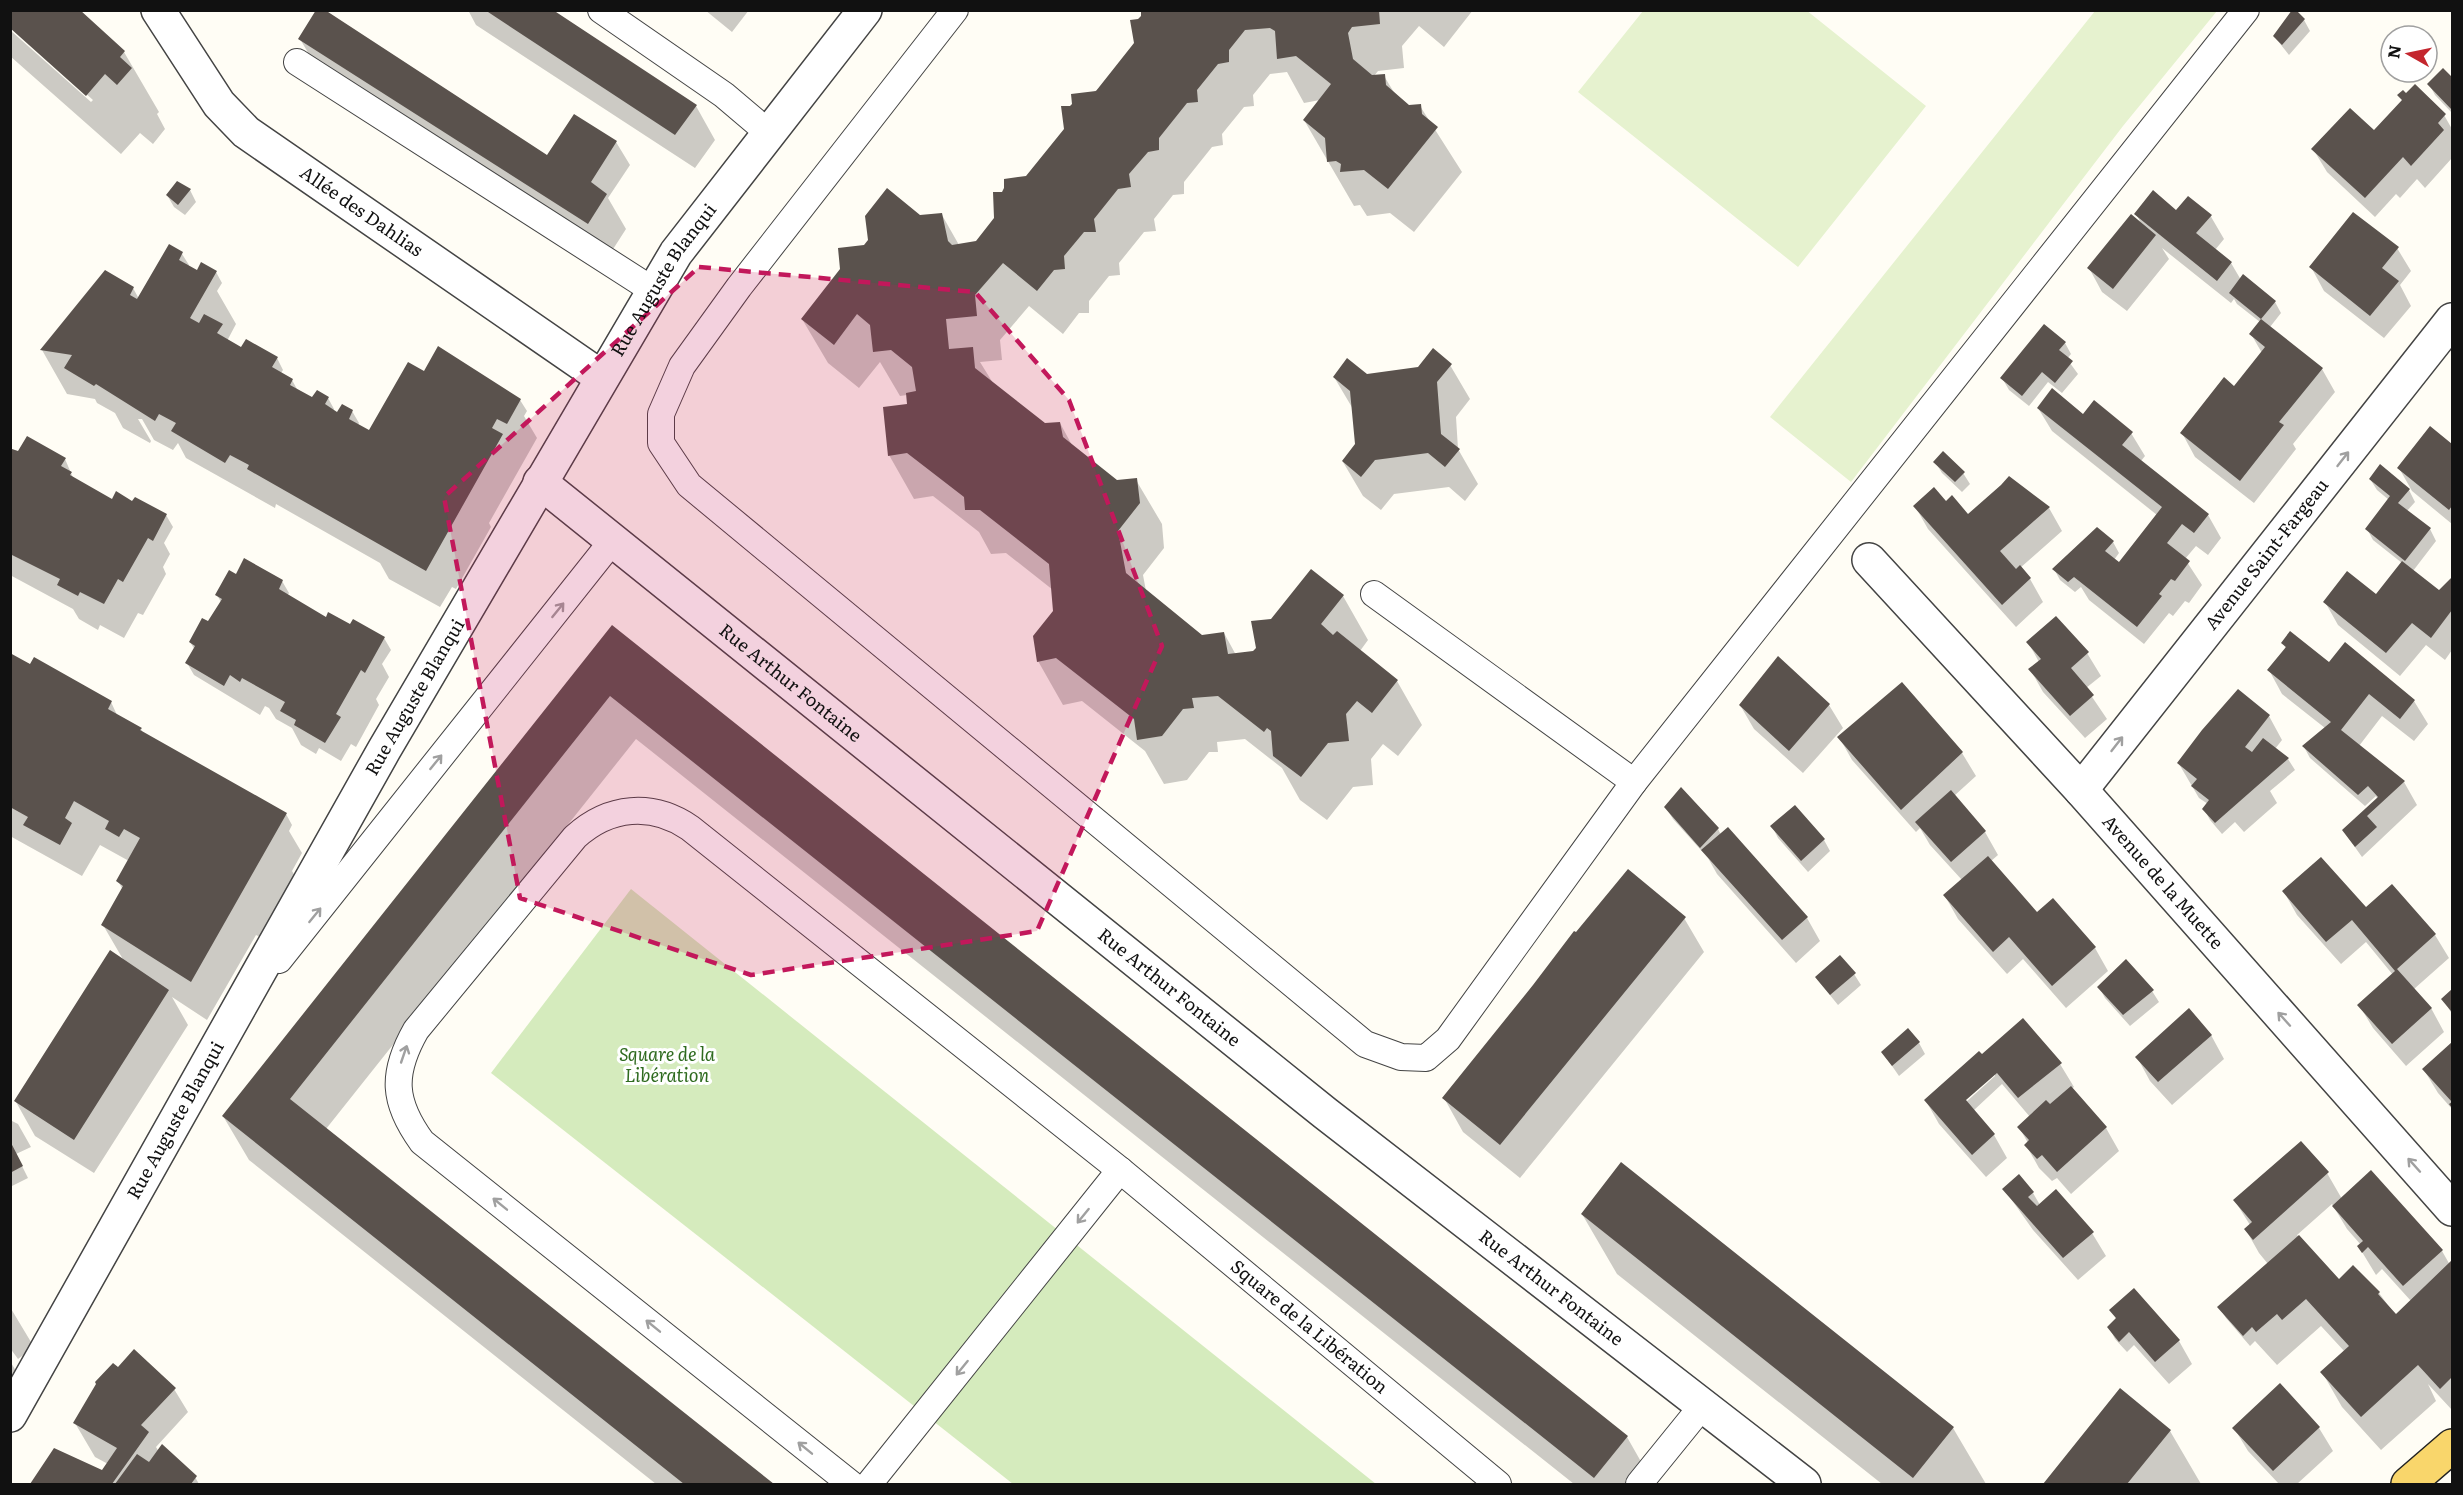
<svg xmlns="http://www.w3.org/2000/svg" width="2463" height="1495" font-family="Literata,serif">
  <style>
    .green { fill: #d5ebbd }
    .pitch { fill: #e6f2cf }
    .shadow { fill: #0003; fill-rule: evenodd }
    .building { fill: #5a524d }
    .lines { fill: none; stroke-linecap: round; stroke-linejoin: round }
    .service-casing { stroke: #444; stroke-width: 28 }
    .minor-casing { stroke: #444; stroke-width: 36 }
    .tertiary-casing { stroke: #444; stroke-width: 36 }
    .primary-casing { stroke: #222; stroke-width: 36 }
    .service { stroke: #fff; stroke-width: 26 }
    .minor { stroke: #fff; stroke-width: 33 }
    .tertiary { stroke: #fff; stroke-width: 33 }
    .primary { stroke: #f9d66b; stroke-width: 33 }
    .oneway { stroke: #a0a0a0 }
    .marked { fill: #c2185b; fill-opacity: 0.2; stroke: #c2185b; stroke-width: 4.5; stroke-dasharray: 12 8; stroke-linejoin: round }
    .labels { text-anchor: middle; stroke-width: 6; stroke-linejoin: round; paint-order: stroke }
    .street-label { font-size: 18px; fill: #111; stroke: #fff }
    .park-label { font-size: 18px; font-style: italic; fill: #2f6b1f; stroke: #fff }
  </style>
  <rect width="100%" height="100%" fill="#fffdf5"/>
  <path class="green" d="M631,889l745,595h-363l-522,-411z"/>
  <path class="pitch" d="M1806,10l120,96 -128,161 -220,-175 65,-81z
    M2095,11h122l-94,115 -272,356 -81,-65z"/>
  <path class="shadow" d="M468,10h82l146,96 19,34 -20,28 -219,-143z
    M705,10h44l-17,22z
    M1218,10h255l-29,37 -25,-21 -17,20 2,22 -26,3 -4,5h10l11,18 14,12h11l42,66 -48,60 -24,-19 -23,3 -7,-11 -6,1 -50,-86 16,-20 -16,3 -17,-31 -17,2 -17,21 1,11 -10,1 -22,27 1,11 -11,2 -28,35v12l-11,1 -19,24 2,12 -12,1 -25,31 1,12 -11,1 -20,25v12h-10l-16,21 -34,-28 -29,34 2,20 -22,2 13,21 51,41 16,-1 13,24 43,34 20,-1 26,44 2,24 -21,27 3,16 56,46 22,-4 12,22 18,-3 18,-32 39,-49 32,25 25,44 -8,11 37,30 25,44 -24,31 -15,-12 -12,15 2,26 -20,2 -26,33 -27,-20 -18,-32 -37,-29 -28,3 1,10h-9l-22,28 -23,4 -19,-33 -63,-50 -19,4 -25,-44 16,-50 -1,-21 -47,-37 -15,1 -12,-22 -46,-36 -19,3 -25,-44 20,-49 -2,-11 -7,1 -20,-34 -21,26 -31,-25 -26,-44 63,-73 55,-29 22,-2 17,30 18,-3 18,-24 7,-25 25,-16 39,-47 5,-23z
    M2304,20l6,11 -21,24 -15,-19z
    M10,26l114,26 35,60 -2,2 8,15 -12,15 -13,-11 -19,21 -111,-98v-26l81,72 2,-2z
    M300,39l251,120 65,-17 14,23 -22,33 18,31 -18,28 -288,-184z
    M2443,70l9,9v34l-17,-18 -6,-11z
    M2403,102l41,13 8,14v29l-27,30 -8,-9 -17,19 -4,-4 -21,23 -48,-45 -14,-23 61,-17z
    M177,183l13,7 6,12 -11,13 -11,-8 -7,-12z
    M2176,212l34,3 14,24 -9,11 16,13 10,17 34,22 6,11 -11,14 52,42 13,23 -42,52 3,5 -42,54 -59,-46 -13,-24 53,-45 27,-35 -11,-19 9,-12 -23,-18 -3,-5 -3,4 -69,-55 7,11 -42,52 -25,-19 -13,-24 53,-43 -6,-11z
    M170,246l12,8 7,11 -1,2 13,7 15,-2 6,11 -5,8 19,33 -9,17 20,12 30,5 6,12 -2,3 11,7 6,11 18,10 12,-3 6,11 -1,2 4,3 15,-3 7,12 -1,2 15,9 52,-61 95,27 7,11 -3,5 13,22 -48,85 2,4 -35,62 -4,-2 -12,20 -51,-28 -9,-16 -104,-59 -1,4 -89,-50 -8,-15 -5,7 -19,-10 -12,-21h-4l13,22 -1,2 -27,-15 -8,-15 -18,-10 -2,-4 -28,-5 -25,-44 91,-62 6,11z
    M2397,248l14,23 -11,14 11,21 -27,32 -60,-47 -13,-24z
    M2065,343l6,11 -4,5 11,15 -16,19 -14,-11 -19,24 -20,-16 -7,-12z
    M1450,365l20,34 -14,18 2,32 20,35 -13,17 -16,-14 -55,7 -13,16 -18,-14 -20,-34 14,-18 -4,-35 -19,-32 32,-2z
    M2038,408l46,8 47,17 14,23 -4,5 67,54 13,23 -13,17 -12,-9 -11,13 17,26 -13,18 -4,-2 -12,15 -4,-3 -25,31 -55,-44 -8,-13 -6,5 -15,-12 -6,-11 59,-27 6,11 -5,7 5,4 38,-49 -105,-84z
    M2431,428l21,18v78l-40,-33 -13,-23z
    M10,454l55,5 9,21 38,21 19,1 35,13 7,12 -9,16 6,11 -7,13 3,7 -23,41 -5,-2 -14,25 -24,-13 -2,5 -19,-11 -6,-10 -63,-34z
    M1935,462l28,11 7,11 -8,8 -20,-19z
    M2380,467l29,23 6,12 -8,9 23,18 6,12 -23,30 26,20 13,-12v71l-7,10 -19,-15 -26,31 -62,-51 -13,-23 52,-6 25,-33 -29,-23 -6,-11 22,-29 -12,-10 -7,-11z
    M2009,478l40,30 13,23 -42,37 10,11 13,23 -27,25 -88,-98 -13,-23 31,-3 22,13z
    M237,576l45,5 7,12 -2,3 40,23 57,19 7,12 -9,14 7,13 -13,22 3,6 -23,42 -5,-3 -10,17 -22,-13 -3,6 -15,-9 -9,-17 -16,-9 -7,-11 -4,-2 -5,9 -66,-40 -7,-12 8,-13 -5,-8 19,-19 12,-21 -4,-7z
    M612,627l1015,810 25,44 -3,3h-75l-938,-745 -310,390 445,355h-115l-407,-324 -26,-44z
    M2028,642l59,11 14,23 -15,12 21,31 -22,19 -42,-46 -13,-23 9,-7z
    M2283,643l131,58 14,23 -14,17 -32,-25 -23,30 45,36 13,23 -55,52 -15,-21 31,-36 -2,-4 -11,10 -55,-48 -6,-11 21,-19 -43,-34 -13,-24 17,-21z
    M10,655l101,47 6,13 24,14 2,4 143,81 6,11 -3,6 13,22 -10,18 3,5 -35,61 -4,-2 -49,85 -35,-23 16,28 -94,148 -59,-37 -19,-34 108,-141 -21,-36 20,-35 -5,-9 11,-20 -29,-16 -18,31 -72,-40z
    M1740,705h89l14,23 -40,45 -49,-44z
    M2269,716l13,24 -7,9 13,10 7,11 -25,21 7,12 -33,29 -9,-10 -13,12 -12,-14 -6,-11 4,-5 -9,-6 -20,-34z
    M1839,737l123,16 14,23 -22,20 31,36 13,23 -7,6 46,53 16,-14 42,48 13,23 -42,37 -43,-49 -16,15 -49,-55 -13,-23 17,-16 -32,-35 -10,-17 -4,4 -64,-72z
    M1795,807l29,33 6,11 -22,21 -30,-34 -6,-12z
    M1666,808l52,21 3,6 86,83 13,23 -24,22 -79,-89 -9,-16 -35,-39z
    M2392,887l43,48 14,23 -35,31 17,19 13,24 -38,34 -33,-38 -14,-23 34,-30 -27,-33 -25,22 -44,-49 -13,-23 82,17z
    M1684,918l20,34 -184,226 -57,-46 -19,-34z
    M1854,974l7,11 -23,20 -22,-27z
    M2099,987l53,4 7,11 -29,24 -25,-28z
    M2452,991v23l-9,-15z
    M2211,1035l13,24 -52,46 -22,-24 -13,-24z
    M1919,1043l6,11 -26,22 -16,-23z
    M2452,1044v65l-14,-16 -14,-23z
    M1986,1062l74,2 14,23 -3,2 35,39 13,23 -48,43 -14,-16 -5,3 -13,-13 -13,-23 2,-2 -9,-16 11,-10 -28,-33 -29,27 21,24 13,23 -21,19 -47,-53 -13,-23zM1995,1072v4l-29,26 -2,-2z
    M10,1120l8,4 13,23 -15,7 12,24 -18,9z
    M2327,1173l15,26 100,52 8,14 2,-1v146l-24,-26 8,17 -55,49 -39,-43 -20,-35 23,-20 -24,-26 -44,39 -22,-24 -5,5 -24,-28 -7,-11 49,-43 -9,-11 -13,-23 4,-5 -15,-24zM2332,1204l15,25 14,16 -2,2 17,28 6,-6 29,32 -15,15 -17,-23 -26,-26 -14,14 -42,-46z
    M2019,1176l14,17 7,12 52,28 14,23 -28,24 -45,-50 -29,-41z
    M1582,1214l371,214 33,56h-104l-265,-210z
    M10,1307l24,40 -16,12 -8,-11z
    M2111,1310l68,31 13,23 -23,20 -35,-39 -7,7 -12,-13 -6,-12 8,-7z
    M10,1361l15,25 -15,26z
    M119,1369l55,20 14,23 -32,35 3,5 36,25 4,7h-168l24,-34 48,22 5,-8 -13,-7 -20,-34z
    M2280,1386l39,42 14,23 -36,33h-18l-31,-33 -14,-23z
    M2120,1390l50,41 31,53h-156z"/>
  <path class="building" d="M10,10h70l45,41 -5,6 12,11 -15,17 -12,-11 -19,22 -76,-68z
    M316,10h9l222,145 27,-41 43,27 -26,41 16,12 -19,30 -290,-185z
    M485,10h68l144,95 -22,30z
    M1141,10h238l1,14 -28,3 -4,6 5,26 19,16 13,-1 1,11 23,20 12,-1 1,10 16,13 -50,62 -24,-19 -24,2 1,-8 -5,-3 -9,1 -2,-24 -22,-18 28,-36 -35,-28 -19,3 -2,-28 -5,-3 -25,2 -16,20v12l-11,2 -21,26 1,12 -11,1 -28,35v12l-11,2 -19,22 2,13 -13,2 -24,30 2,13h-12l-20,24 1,13 -11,1 -17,21 -34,-28 -28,32 2,21 -31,3 3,30 24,-2 2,21 70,55 15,-1 3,15 54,43 20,-2 3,25 -22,28 8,42 76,62 22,-3 4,22 25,-3 3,-3 -5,-27 20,-2 40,-50 33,26 -23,29 12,11 4,-4 61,49 -26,33 -15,-12 -11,13 3,27 -21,2 -27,34 -28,-21 -2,-25 -4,-3 -3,4 -46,-36 -26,2 2,10 -11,1 -21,27 -25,4 -3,-21 -78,-61 -19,4 -4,-26 20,-25 -4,-47 -69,-54h-15l-1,-13 -57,-44 -19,3 -5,-49 24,-3 -1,-11 10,-2 -4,-24 -21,-17 -18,2 -3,-27 -13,-11 -23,31 -33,-26 39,-50 -2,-21 26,-3 4,-5 -3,-24 22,-28 33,27 22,-2 6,28 4,4 24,-4 18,-23 -1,-26h9l2,-4v-9l22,-3 38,-47 -3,-23h9l2,-2 -1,-10 25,-3 38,-48 -4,-23 8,-1 3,-3z
    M2292,10h4l9,9 -23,26 -9,-9z
    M2443,68l9,9v33l-25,-26z
    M2415,84l31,30 -8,9 6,7 -33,36 -8,-9 -38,41 -54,-49 39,-41 24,22 28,-30 -5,-5 6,-5 3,3z
    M177,181l14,8 -13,16 -12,-10z
    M2153,190l23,20 12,-14 24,19 -16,18 36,29 -15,19 -83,-67z
    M2353,212l46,35 -17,21 17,13 -29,35 -61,-49z
    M2131,214l25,21 -43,54 -26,-21z
    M169,244l14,8 -4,8 18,10 4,-8 16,9 -27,47 9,5 5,-9 19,10 -6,9 24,14 5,-8 32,18 -6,10 21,12 -3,6 22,12 5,-7 12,7 -4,7 12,8 5,-8 11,6 -4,9 20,11 39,-68 16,9 14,-25 83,53 -14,25 -10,-5 -5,9 11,6 -77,137 -179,-102 2,-4 -19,-10 -5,8 -54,-32 5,-8 -17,-9 -4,7 -59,-37 -2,2 -30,-18 8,-13 -32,-5 65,-80 29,17 -4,8 7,4z
    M2243,274l33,27 -15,18 62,49 -44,54 5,3 -44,56 -60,-48 44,-56 10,9 31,-39 -16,-13 12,-15 -32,-26z
    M2044,324l22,18 -7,8 14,11 -18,22 -13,-11 -20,24 -22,-18z
    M1433,348l19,16 -15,18 4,52 19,15 -15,18 -17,-14 -53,7 -14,17 -19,-16 13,-17 -5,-53 -17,-14 14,-19 20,16 51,-7z
    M2052,388l31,26 11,-14 39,32 -11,13 87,69 -15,19 -12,-9 -15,19 23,18 -15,20 -4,-2 -12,15 3,2 -25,31 -63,-50 -6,5 -16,-13 45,-42 17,14 -9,10 14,11 43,-55 -125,-99z
    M2430,426l22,18v62l-3,4 -52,-42z
    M27,436l39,22 -5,8 11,6 -2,3 42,24 4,-8 16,10 3,-4 32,17 -14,27 -5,-3 -25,44 -5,-3 -14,25 -24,-12 -2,4 -21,-11 3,-6 -50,-25v-104l2,-1 6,2z
    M1943,451l22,21 -10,10 -22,-20z
    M2380,464l30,25 -12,14 33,25 -26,33 -40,-32 25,-33 -21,-17z
    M2009,476l41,31 -50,44 16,18 4,-4 11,13 -29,27 -89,-99 21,-19 12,14 6,-6 16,19 33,-29z
    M244,558l39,22 -4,9 47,28 2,-5 22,12 3,-5 32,18 -20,36 -4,-3 -25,44 5,3 -16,26 -31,-18 2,-5 -16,-9 5,-9 -43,-24 -2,4 -10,-7 -6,11 -39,-23 10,-17 -6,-4 13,-24 6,3 14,-22 -7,-4 14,-25 7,4z
    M2402,561l37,29 13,-13v33l-21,28 -19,-15 -26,30 -63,-51 24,-31 29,23z
    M2056,616l33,36 -18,16 23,27 -24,21 -42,-47 13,-10 -15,-17z
    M612,625l1016,811 -34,42 -984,-782 -320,403 484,385h-90l-462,-368z
    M2290,631l39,31 16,-20 70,58 -15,19 -31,-25 -28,36 64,51 -38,35 10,11 -22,20 -13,-17 36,-33 -10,-11 -10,9 -56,-49 29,-24 -64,-52 19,-23 -5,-4z
    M10,653l20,11 4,-7 78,44 -4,8 34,19 -2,2 147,83 -96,169 -90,-57 22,-39 -7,-5 24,-43 -16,-9 -5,8 -14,-8 4,-8 -35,-20 -9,17 7,5 -12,22 -37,-20 5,-8 -18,-10z
    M1778,656l52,48 -41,47 -50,-46z
    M1902,682l61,70 -62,58 -64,-73z
    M2238,689l32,26 -25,32 7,5 11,-14 26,20 -74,65 -13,-14 7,-9 -18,-14 6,-7 -20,-16 25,-33z
    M1681,787l38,41 -19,20 -36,-41z
    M1951,790l35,41 -35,31 -36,-40z
    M1795,805l30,34 -24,22 -31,-35z
    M1728,827l80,90 -26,23 -81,-90z
    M1988,856l49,56 16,-14 43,49 -44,39 -43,-49 -16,15 -50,-57z
    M2321,857l45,50 26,-23 44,50 -39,35 35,39 -40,36 -35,-39 38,-34 -43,-51 -26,22 -44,-51z
    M1628,869l58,48 -186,228 -58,-47 91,-113 41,-54 2,1z
    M110,950l59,40 -95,150 -60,-39z
    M1840,955l16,18 -26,22 -15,-18z
    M2126,959l28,31 -31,25 -26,-28z
    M2452,989v21l-1,1 -10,-12z
    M2189,1008l23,27 -54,47 -23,-25z
    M2023,1018l39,45 -44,35 -21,-25 -31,27 29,34 -23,21 -48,-55 55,-49 3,3z
    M1908,1028l12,14 -28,24 -11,-14z
    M2452,1042v66l-3,-4 3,-2 -30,-33z
    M2071,1086l36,41 -50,45 -15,-17 -5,4 -13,-14 5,-5 -12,-13 29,-27 4,4z
    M10,1141l13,25 -13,7z
    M2301,1141l28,31 -76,68 -9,-11 8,-7 -19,-22z
    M1621,1162l333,265 -41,51 -332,-264z
    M2371,1170l72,80 -40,36 -35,-39 -6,6 -5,-7 6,-5 -31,-35z
    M2019,1174l15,18 -6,5 9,9 19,-17 38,43 -31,26 -61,-69z
    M2299,1235l40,44 14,-14 27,27 -2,2 18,20 56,-54v117l-12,12 -22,-24 -57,52 -41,-45 29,-26 -43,-47 -24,21 -5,-6 -21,18 -4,-5 -9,9 -26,-29z
    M2134,1288l46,52 -25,22 -26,-30 -10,10 -12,-15 9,-9 -7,-8z
    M134,1349l42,39 -35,37 8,7 -37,52h-82l24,-36 48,22 15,-22 -44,-25 23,-39 -1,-2 18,-19 5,4z
    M2280,1383l40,44 -47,44 -41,-43z
    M2120,1388l51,42 -44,54h-84z
    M162,1444l35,32 -6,8h-76l22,-30 12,8z"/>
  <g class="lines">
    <defs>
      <g id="service">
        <path d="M601,10l123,85 46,39"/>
        <path d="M955,10l-216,277 -57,79 -21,48v29l28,42 676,559 36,13 25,1 22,-19 186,-257 -260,-188"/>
        <path d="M297,62l357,229"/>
        <path d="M1634,782l612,-772"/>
        <path d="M279,960l334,-420"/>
        <path id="s1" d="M851,1484l-429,-342c-29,-40 -31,-68 -6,-112l159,-193c34,-31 77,-35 115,-9l430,342 378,314"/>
        <path d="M869,1484l251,-314"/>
        <path d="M1639,1484l64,-79"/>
      </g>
      <g id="minor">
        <path id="s2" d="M158,10l61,94 27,28 355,245"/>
        <path id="s3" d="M540,482l785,631 479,371"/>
        <path id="s4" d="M1869,560l212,230 371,419"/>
        <path id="s5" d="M2081,790l371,-470"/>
      </g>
      <g id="tertiary">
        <path id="s6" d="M10,1415l374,-665 292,-497 189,-243"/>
      </g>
      <path id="primary" d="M2408,1484l44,-38"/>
    </defs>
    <use href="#service" class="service-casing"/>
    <use href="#minor" class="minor-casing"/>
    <use href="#tertiary" class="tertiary-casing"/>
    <use href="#primary" class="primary-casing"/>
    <use href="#service" class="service"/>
    <use href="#minor" class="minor"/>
    <use href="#tertiary" class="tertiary"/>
    <use href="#primary" class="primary"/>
  </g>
  <defs><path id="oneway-shaft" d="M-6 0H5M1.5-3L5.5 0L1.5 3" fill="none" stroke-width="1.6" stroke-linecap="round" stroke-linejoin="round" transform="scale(1.5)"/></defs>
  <g class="oneway">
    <use href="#oneway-shaft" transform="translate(2343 459) rotate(-52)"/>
    <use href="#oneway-shaft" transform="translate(558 610) rotate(-51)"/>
    <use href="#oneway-shaft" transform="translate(2117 744) rotate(-52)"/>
    <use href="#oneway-shaft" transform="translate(436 762) rotate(-51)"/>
    <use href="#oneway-shaft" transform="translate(315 915) rotate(-51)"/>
    <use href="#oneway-shaft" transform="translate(2284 1019) rotate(-132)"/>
    <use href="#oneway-shaft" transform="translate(404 1054) rotate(-71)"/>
    <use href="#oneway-shaft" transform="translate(2414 1165) rotate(-132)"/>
    <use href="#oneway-shaft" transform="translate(500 1204) rotate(-141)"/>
    <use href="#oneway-shaft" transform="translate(1083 1216) rotate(129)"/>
    <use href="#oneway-shaft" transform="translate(653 1326) rotate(-141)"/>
    <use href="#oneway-shaft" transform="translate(962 1368) rotate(129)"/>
    <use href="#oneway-shaft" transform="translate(805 1448) rotate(-141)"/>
  </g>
  <path class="marked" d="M699,267l276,25 94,108 93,246 -125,285 -286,44 -231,-77 -76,-401z"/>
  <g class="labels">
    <g class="street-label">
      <text dy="6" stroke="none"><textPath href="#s2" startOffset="291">Allée des Dahlias</textPath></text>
      <text dy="6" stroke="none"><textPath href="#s6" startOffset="1310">Rue Auguste Blanqui</textPath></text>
      <text dy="6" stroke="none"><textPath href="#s5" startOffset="300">Avenue Saint-Fargeau</textPath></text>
      <text dy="6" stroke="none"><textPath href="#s3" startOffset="321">Rue Arthur Fontaine</textPath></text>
      <text dy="6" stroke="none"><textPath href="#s6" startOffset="824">Rue Auguste Blanqui</textPath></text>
      <text dy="6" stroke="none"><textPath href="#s4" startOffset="436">Avenue de la Muette</textPath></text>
      <text dy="6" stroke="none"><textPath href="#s3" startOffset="807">Rue Arthur Fontaine</textPath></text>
      <text dy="6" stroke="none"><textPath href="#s6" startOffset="338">Rue Auguste Blanqui</textPath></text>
      <text dy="6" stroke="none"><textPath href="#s3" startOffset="1293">Rue Arthur Fontaine</textPath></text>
      <text dy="6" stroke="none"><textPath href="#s1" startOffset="1840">Square de la Libération</textPath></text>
    </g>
    <g class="park-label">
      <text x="667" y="1061">Square de la<tspan x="667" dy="21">Libération</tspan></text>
    </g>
  </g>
  <rect width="2463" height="1495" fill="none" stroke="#111111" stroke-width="24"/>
  <g transform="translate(2409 54) rotate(279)"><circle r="28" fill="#ffffff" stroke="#a0a0a0" stroke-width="1.5"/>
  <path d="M0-4.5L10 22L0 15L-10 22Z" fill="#c4262e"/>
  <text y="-9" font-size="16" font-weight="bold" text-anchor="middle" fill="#111111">N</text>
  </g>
</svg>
